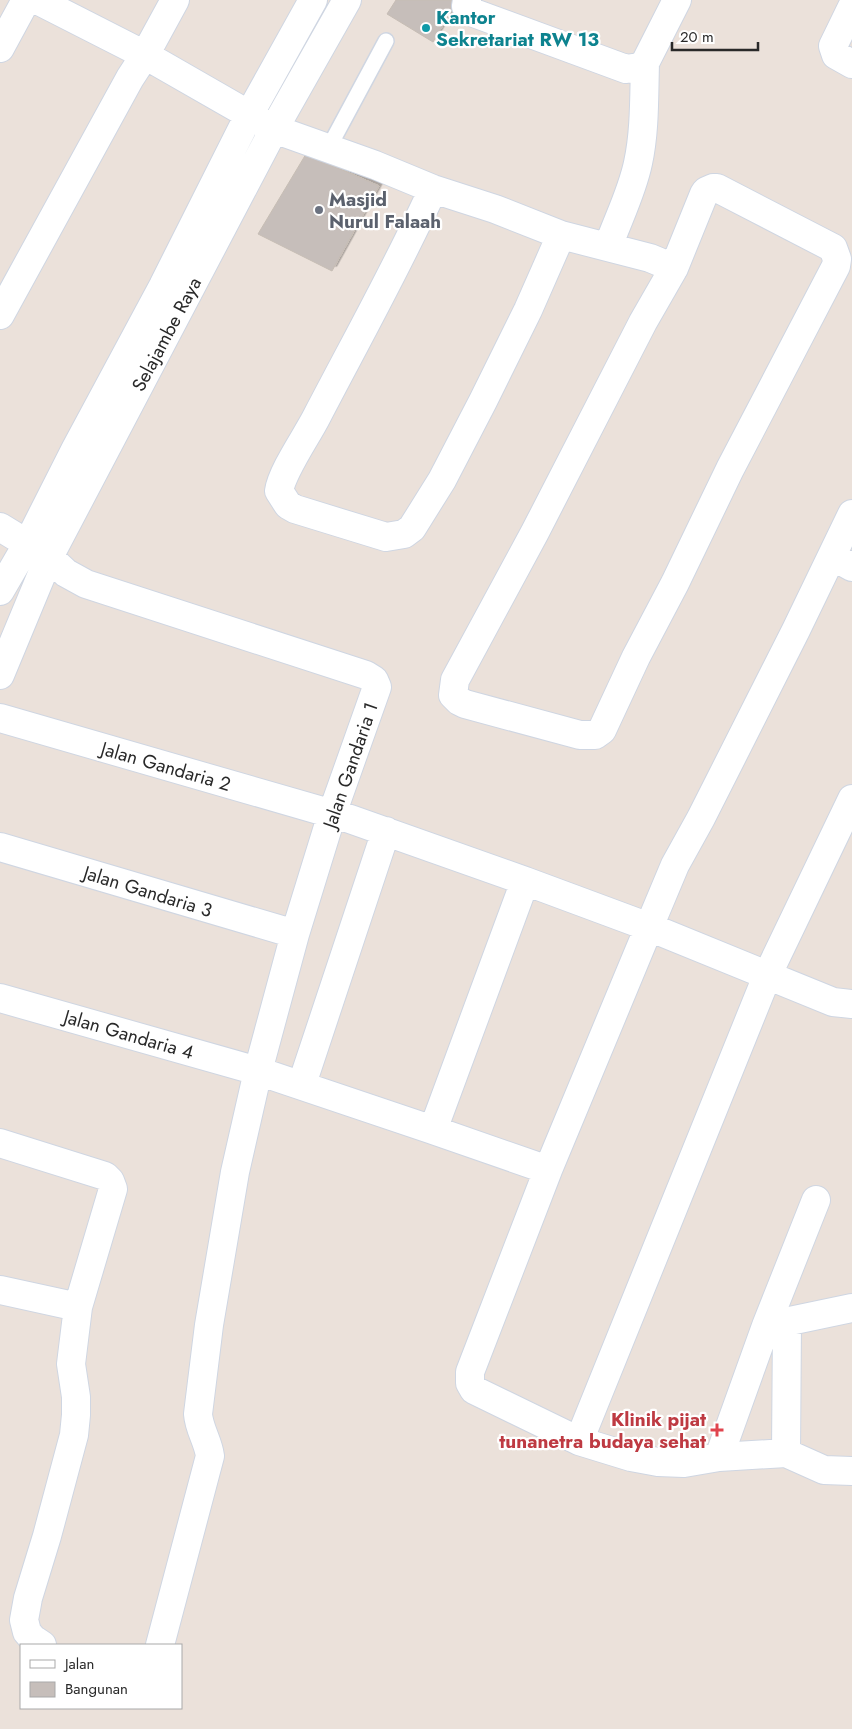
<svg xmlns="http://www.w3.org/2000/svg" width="852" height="1729" font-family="Jost,sans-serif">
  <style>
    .building { fill: #c6beba; stroke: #c6bdb4; filter: url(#shadow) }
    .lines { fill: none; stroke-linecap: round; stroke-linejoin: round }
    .service-casing { stroke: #cfd6e2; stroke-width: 18 }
    .minor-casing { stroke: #cfd6e2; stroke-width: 30 }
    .service { stroke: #fff; stroke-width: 15 }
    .minor { stroke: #fff; stroke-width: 28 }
    .culture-dot { fill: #0f9aa8; stroke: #fff; stroke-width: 2 }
    .worship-dot { fill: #6b7280; stroke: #fff; stroke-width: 2 }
    .health-dot { fill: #e0444e; stroke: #fff; stroke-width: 2 }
    .labels { text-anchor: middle; stroke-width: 4.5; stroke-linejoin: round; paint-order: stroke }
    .culture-label { font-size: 19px; font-weight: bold; fill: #0d838f; stroke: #fff; text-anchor: start }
    .worship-label { font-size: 19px; font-weight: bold; fill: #5b616d; stroke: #fff; text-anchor: start }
    .street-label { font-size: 19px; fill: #292929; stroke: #fff }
    .health-label { font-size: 19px; font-weight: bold; fill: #be3a42; stroke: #fff; text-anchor: end }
  </style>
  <defs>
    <filter id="shadow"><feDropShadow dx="4.5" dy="-4.5" stdDeviation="0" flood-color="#0004"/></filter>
  </defs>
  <rect width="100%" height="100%" fill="#ebe1da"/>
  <path class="building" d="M396,0h62l-25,42 -46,-28z
    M306,154l73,32 -47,85 -74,-37z"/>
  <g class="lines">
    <defs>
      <path id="service" d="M328,149l58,-108"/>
      <path id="minor" d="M37,0l108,55 129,74 101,36 58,24 62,20 66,26 89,23 24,10
        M467,0l-1,6 8,7 152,56 13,-2 6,-4 32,-63
        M852,7l-19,39 3,9 16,9
        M0,48l26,-48
        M713,188h4l116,60 4,11 -1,7 -106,203 -55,114 -39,74 -34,73 -7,5h-15l-115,-31 -6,-3 -6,-6 2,-15 80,-148 108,-210 31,-54 30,-74 2,-3z
        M433,189c-35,77 -77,152 -116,227 -10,20 -35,55 -38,75l9,14 7,4 91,28 18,-3 8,-6 30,-48 41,-79 45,-91 33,-75
        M608,247c10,-28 24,-55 30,-84 7,-32 6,-67 7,-100
        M0,315l130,-237 15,-23 30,-55
        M852,514l-56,116 -95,188 -26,47 -26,62 184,75 19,2
        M0,527l49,30 17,16 20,11 280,91 8,5 3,7 -45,127 -37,120 -37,137 -23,101 -26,153 -11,89c1,15 10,27 12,42l-50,189
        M832,556l20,11
        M0,591l28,-48 48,-95 87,-162 86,-171 64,-115
        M0,675l49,-118 225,-428 73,-129
        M0,718l350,101 175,62 -92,249 -175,-59 -258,-73
        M0,847l295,87
        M302,1084l84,-253
        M433,1130l115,40 101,-243 -124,-46
        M0,1143l105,33 5,5 3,8 -35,118 -7,57 5,33v18l-2,20 -27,101 -19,62 -4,22 3,12 6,7 9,6
        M548,1170l-78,202v11l4,7 105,51 52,16 27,5 26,1 35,-6 67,-4 38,17 28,1
        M816,1200l-50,126 86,-18
        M0,1290l78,17
        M579,1441l188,-465 85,-177
        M786,1453l1,-131
        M719,1457l47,-131"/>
    </defs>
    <use href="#service" class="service-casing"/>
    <use href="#minor" class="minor-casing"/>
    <use href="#service" class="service"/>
    <use href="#minor" class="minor"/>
  </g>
  <circle class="culture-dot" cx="426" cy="28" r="5"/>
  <circle class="worship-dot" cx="319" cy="210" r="5"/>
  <path class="health-dot" d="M714.5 1422.5h5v5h5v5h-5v5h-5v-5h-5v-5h5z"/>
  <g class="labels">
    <g class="culture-label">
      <text x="436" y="24">Kantor<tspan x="436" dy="22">Sekretariat RW 13</tspan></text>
    </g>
    <g class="worship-label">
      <text x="329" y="206">Masjid<tspan x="329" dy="22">Nurul Falaah</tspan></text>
    </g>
    <g class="street-label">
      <text transform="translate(166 334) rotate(-62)" y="7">Selajambe Raya</text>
      <text transform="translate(350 765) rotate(-71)" y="7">Jalan Gandaria 1</text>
      <text transform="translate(166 766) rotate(16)" y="7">Jalan Gandaria 2</text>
      <text transform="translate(148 891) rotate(17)" y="7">Jalan Gandaria 3</text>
      <text transform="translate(129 1034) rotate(16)" y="7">Jalan Gandaria 4</text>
    </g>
    <g class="health-label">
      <text x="706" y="1426">Klinik pijat<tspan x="706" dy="22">tunanetra budaya sehat</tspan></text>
    </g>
  </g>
  <rect x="20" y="1644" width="162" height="65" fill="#ffffff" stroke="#a9a9a9"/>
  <rect x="30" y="1660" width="25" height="8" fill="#ffffff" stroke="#a9a9a9"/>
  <text x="65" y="1669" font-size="15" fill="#292929">Jalan</text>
  <rect x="30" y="1682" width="25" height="15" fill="#c6beba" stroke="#a9a9a9"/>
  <text x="65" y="1694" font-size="15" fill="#292929">Bangunan</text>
  <path d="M672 42v8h86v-8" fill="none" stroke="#292929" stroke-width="2.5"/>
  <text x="680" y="42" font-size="15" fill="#292929" stroke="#ffffff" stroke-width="4" paint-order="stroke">20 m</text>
</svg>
